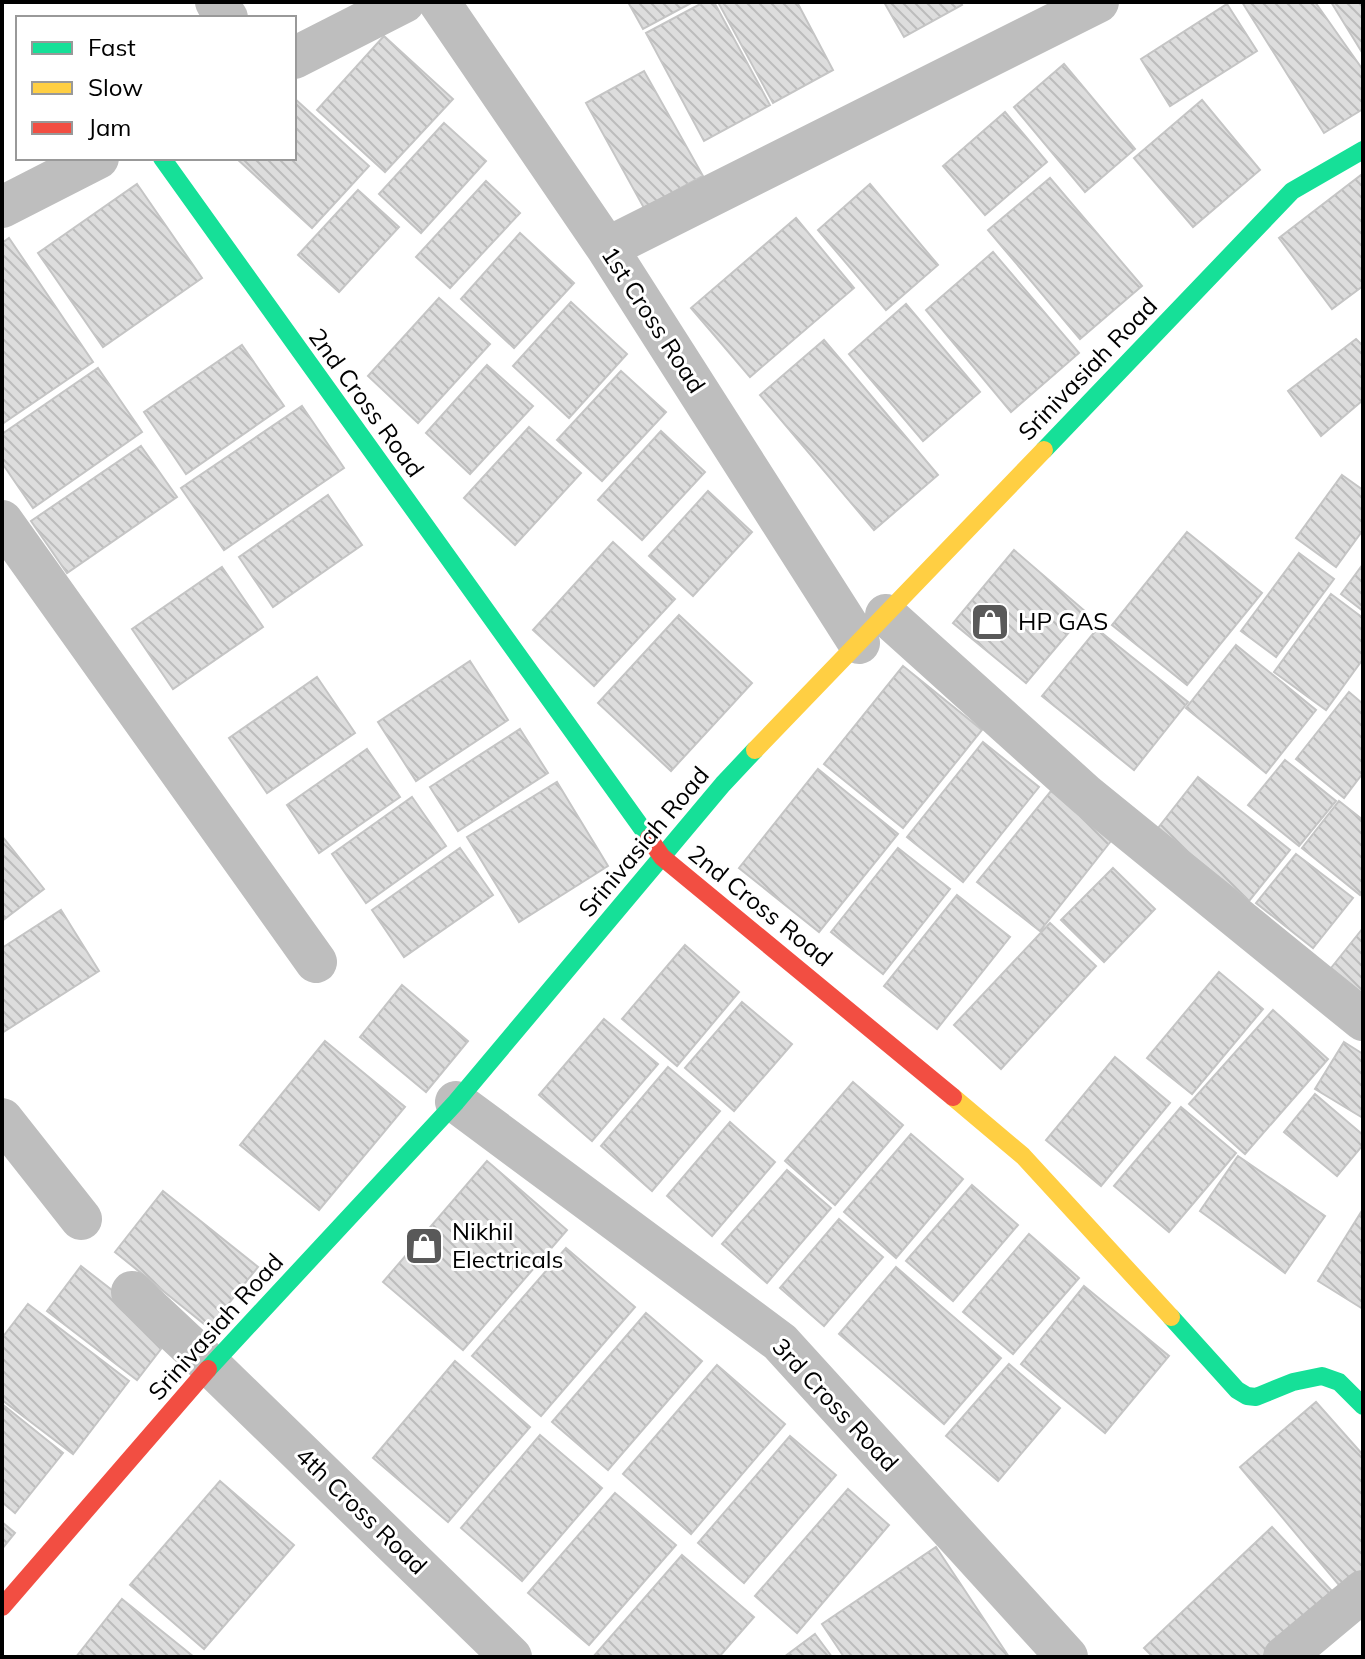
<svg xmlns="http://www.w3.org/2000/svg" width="1365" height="1659" font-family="Mulish,sans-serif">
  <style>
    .building { fill: url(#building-back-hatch); stroke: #c5c5c5; stroke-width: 2 }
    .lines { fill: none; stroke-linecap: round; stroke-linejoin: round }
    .street { stroke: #bebebe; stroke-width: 42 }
    .fast { stroke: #16e098; stroke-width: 18 }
    .slow { stroke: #ffcf43; stroke-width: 18 }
    .jam { stroke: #f24e42; stroke-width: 18 }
    .labels { text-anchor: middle; stroke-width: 6; stroke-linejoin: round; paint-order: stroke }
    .street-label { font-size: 24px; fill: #000; stroke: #fff }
    .poi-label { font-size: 24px; fill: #000; stroke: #fff; text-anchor: start }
  </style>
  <defs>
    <pattern id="building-back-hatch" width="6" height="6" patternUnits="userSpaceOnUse" patternTransform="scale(2)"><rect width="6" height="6" fill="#ddd"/><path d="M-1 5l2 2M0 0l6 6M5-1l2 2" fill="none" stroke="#bcbcbc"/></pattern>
  </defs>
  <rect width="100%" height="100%" fill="#fff"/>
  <path class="building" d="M628,2h65l-50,27z
    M704,2h10l56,103 -66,36 -58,-108z
    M718,2h79l36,68 -60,33z
    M884,2h76l2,3 -58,32z
    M1242,2h73l48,68v39l-39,24z
    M1331,2h32v52z
    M1227,4l30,47 -87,55 -29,-47z
    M384,36l69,63 -68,73 -68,-62z
    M1064,64l71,85 -50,43 -71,-85z
    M644,71l59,105 -59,32 -58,-105z
    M294,98l75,68 -57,62 -76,-70h58z
    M1202,100l58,70 -67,57 -59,-69z
    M1005,112l42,50 -62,53 -42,-49z
    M444,123l42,38 -65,72 -42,-39z
    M1361,175l2,3v108l-31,23 -53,-71z
    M1050,178l92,108 -62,53 -92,-109z
    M486,181l34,32 -70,75 -34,-31z
    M137,184l65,94 -99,69 -65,-94z
    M870,184l68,81 -52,45 -68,-80z
    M358,190l41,37 -60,65 -41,-37z
    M796,218l58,70 -104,89 -59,-69z
    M520,233l54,50 -60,65 -53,-49z
    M9,238l84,124 -91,62v-181z
    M993,252l86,101 -68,59 -85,-102z
    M439,298l51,46 -72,79 -50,-47z
    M571,302l56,52 -58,64 -56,-52z
    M906,304l74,88 -57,49 -74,-87z
    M1356,339l7,7v54l-42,36 -33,-45z
    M824,340l114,135 -64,55 -114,-135z
    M242,345l42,61 -98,68 -42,-62z
    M487,365l46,41 -63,68 -44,-41z
    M98,368l44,64 -109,76 -31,-45v-29z
    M621,371l45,41 -64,69 -45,-41z
    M302,406l42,62 -120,82 -43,-62z
    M529,427l52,46 -66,72 -51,-47z
    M661,431l44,41 -63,68 -44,-40z
    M141,446l36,51 -110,76 -36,-52z
    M1342,475l21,15v40l-27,37 -40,-29z
    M708,491l44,41 -59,64 -44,-40z
    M328,495l34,50 -89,62 -34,-50z
    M1187,532l75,61 -75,92 -75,-60z
    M613,542l62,57 -81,87 -61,-56z
    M1014,550l72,62 -60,71 -73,-60z
    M1299,553l35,26 -58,78 -35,-26z
    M1363,564v47l-22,-17z
    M222,567l41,60 -90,62 -41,-60z
    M1331,594l32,24v41l-37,51 -52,-38z
    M679,615l73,68 -81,88 -73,-68z
    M1097,629l91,73 -54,68 -92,-74z
    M1236,645l80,65 -50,63 -80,-65z
    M470,661l38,59 -92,61 -38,-59z
    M903,666l79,64 -79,98 -79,-64z
    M317,677l38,56 -88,60 -38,-55z
    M1349,692l14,12v69l-19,25 -48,-39z
    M520,729l28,44 -90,58 -28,-44z
    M983,742l56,45 -76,95 -56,-45z
    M367,749l33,48 -81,56 -32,-48z
    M1285,760l51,41 -37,45 -51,-41z
    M818,769l80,65 -79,98 -80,-64z
    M1198,777l92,73 -41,51 -91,-73z
    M557,782l51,84 -89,56 -52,-85z
    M1051,791l60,50 -71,90 -63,-49z
    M412,797l34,49 -80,57 -34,-49z
    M1339,801l24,19v71l-3,4 -58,-47z
    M2,836l42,53 -42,32z
    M460,848l33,47 -89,62 -32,-47z
    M898,848l52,41 -67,85 -52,-42z
    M1296,854l57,44 -40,50 -57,-45z
    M1113,868l42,41 -51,53 -43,-42z
    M957,895l53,42 -73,92 -53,-43z
    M61,910l38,61 -97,62v-85z
    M1050,923l46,43 -95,103 -47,-44z
    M1363,928v66l-32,-26z
    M685,945l54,47 -62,74 -55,-47z
    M1219,972l44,37 -71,85 -45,-36z
    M402,985l66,56 -42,51 -66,-55z
    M742,1002l50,42 -58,67 -49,-43z
    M1273,1010l55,49 -83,95 -56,-50z
    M604,1019l54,45 -66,77 -53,-46z
    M325,1041l80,66 -86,103 -79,-65z
    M1344,1042l19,12v64l-48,-29z
    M1115,1057l55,46 -69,83 -55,-46z
    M668,1067l52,44 -68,80 -51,-45z
    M853,1082l50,43 -68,80 -50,-44z
    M1315,1094l48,41v10l-26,31 -53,-44z
    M1181,1107l55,46 -67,79 -55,-46z
    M730,1122l45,40 -63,74 -45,-40z
    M911,1134l52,45 -67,79 -52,-46z
    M1238,1156l87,60 -40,57 -85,-62z
    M487,1161l80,69 -104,120 -80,-68z
    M787,1170l44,38 -64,75 -45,-39z
    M972,1185l46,40 -65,76 -47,-40z
    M163,1191l95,76 -49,61 -94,-76z
    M1363,1209v100l-45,-28z
    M839,1219l44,38 -59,69 -44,-38z
    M1029,1234l50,44 -66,76 -50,-42z
    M566,1248l69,59 -94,109 -69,-60z
    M81,1266l90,70 -34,44 -90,-69z
    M896,1267l105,91 -57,66 -105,-90z
    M1084,1286l85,70 -64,77 -84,-69z
    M28,1304l101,77 -56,73 -71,-54v-62z
    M646,1313l56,48 -94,109 -56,-48z
    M455,1361l75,66 -82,95 -75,-64z
    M1009,1364l51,44 -62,73 -52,-45z
    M717,1365l68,59 -94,110 -68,-60z
    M1316,1402l47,53v118l-19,18 -104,-124z
    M2,1404l61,49 -48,60 -13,-11z
    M540,1435l62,53 -80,93 -61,-53z
    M790,1436l46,39 -92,108 -46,-40z
    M220,1481l74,64 -90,104 -74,-64z
    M848,1489l41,36 -92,108 -42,-37z
    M615,1493l61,52 -87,100 -61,-52z
    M2,1522l13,11 -13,16z
    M1272,1527l60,64 -70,66h-109l-9,-9z
    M936,1547l73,110h-165l-22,-33z
    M682,1555l72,62 -35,40h-126z
    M122,1599l72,58h-118z
    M815,1634l17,23h-48z"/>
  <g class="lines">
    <path class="street" d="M216,2l11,16
      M439,2l168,246 252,395
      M294,58l110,-56
      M2,207l96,-49
      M607,248l491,-246
      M2,521l314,441
      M886,615l200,180 277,225
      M456,1102l324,240 287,315
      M2,1119l79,100
      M132,1292l79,74 300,291
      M1284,1657l79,-66"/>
    <path class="fast" d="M162,158l487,680
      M1044,450l248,-259 71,-41
      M1171,1317l66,73 10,6 9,1 37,-15 29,-6 17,6 24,24
      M208,1369l248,-267 267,-318 32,-34"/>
    <path class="slow" d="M755,750l289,-300
      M953,1097l70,59 148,161"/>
    <path class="jam" d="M649,838l13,19 291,240
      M2,1607l206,-238"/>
  </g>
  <defs>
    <symbol id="shop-square" viewBox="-11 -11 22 22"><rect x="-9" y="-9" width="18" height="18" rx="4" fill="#595959" stroke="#fff"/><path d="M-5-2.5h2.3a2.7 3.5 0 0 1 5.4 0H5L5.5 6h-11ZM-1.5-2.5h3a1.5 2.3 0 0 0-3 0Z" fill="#fff"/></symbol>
  </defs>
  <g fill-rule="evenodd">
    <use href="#shop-square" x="968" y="600" width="44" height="44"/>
    <use href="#shop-square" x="402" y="1224" width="44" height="44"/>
  </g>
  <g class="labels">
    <g class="street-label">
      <text transform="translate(653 320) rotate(57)" y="8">1st Cross Road</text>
      <text transform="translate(1088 369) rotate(-46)" y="8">Srinivasiah Road</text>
      <text transform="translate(366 403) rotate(54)" y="8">2nd Cross Road</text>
      <text transform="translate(644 842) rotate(-50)" y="8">Srinivasiah Road</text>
      <text transform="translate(760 906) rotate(39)" y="8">2nd Cross Road</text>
      <text transform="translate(216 1327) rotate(-48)" y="8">Srinivasiah Road</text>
      <text transform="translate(835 1405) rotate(47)" y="8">3rd Cross Road</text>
      <text transform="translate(361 1511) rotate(44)" y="8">4th Cross Road</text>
    </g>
    <g class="poi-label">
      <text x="1018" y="630">HP GAS</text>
      <text x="452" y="1240">Nikhil<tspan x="452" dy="28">Electricals</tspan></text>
    </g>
  </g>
  <rect width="1365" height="1659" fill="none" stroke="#000000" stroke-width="8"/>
  <rect x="16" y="16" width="280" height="144" fill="#ffffff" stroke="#999999" stroke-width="2"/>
  <rect x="32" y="42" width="40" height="12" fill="#16e098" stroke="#999999" stroke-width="2"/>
  <text x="88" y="56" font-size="24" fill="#000000">Fast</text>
  <rect x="32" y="82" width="40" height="12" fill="#ffcf43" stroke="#999999" stroke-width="2"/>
  <text x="88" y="96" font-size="24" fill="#000000">Slow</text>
  <rect x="32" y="122" width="40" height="12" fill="#f24e42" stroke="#999999" stroke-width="2"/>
  <text x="88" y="136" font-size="24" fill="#000000">Jam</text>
</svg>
